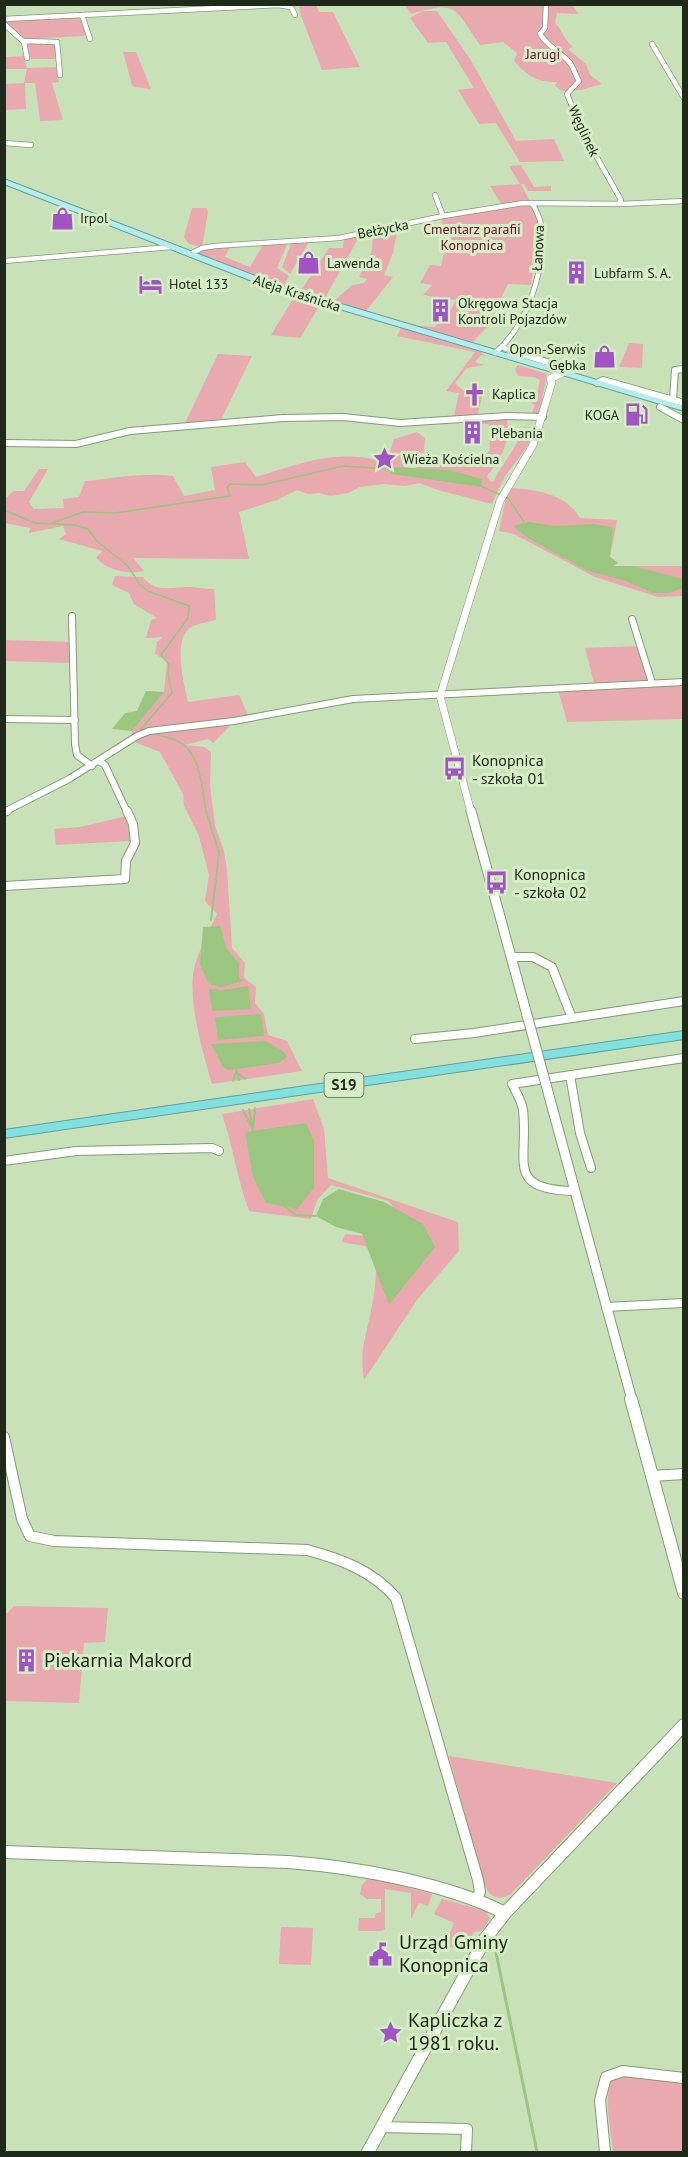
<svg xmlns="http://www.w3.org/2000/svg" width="688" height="2157" font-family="'PT Sans',sans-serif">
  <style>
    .green { fill: #e9aaaf }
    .water { fill: #9ac67f }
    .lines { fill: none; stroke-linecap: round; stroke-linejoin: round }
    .stream-far2 { stroke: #9ac67f; stroke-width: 1.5 }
    .stream-far1 { stroke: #9ac67f; stroke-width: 2 }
    .stream { stroke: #9ac67f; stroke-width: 3 }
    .minor-far3-casing { stroke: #839b76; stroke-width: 6 }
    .minor-far2-casing { stroke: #839b76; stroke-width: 8 }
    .minor-far1-casing { stroke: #839b76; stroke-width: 10 }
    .minor-casing { stroke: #839b76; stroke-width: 12 }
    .tertiary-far2-casing { stroke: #839b76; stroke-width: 8 }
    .tertiary-far1-casing { stroke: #839b76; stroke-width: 11 }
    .tertiary-casing { stroke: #839b76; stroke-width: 14 }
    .primary-casing { stroke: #60a09a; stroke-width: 2 }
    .motorway-casing { stroke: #60a09a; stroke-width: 2 }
    .minor-far3 { stroke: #fff; stroke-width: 4.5 }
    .minor-far2 { stroke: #fff; stroke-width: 6 }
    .minor-far1 { stroke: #fff; stroke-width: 8 }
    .minor { stroke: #fff; stroke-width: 10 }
    .tertiary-far2 { stroke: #fff; stroke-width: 7 }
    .tertiary-far1 { stroke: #fff; stroke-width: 9 }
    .tertiary { stroke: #fff; stroke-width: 12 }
    .primary { fill: #b4eceb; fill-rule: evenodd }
    .motorway { fill: #82e0de; fill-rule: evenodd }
    .tertiary-bridge-casing { stroke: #839b76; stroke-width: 11; stroke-linecap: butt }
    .tertiary-bridge { stroke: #fff; stroke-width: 9 }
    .labels { text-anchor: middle; stroke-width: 6; stroke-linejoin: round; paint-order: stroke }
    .far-park-label { font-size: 14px; fill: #740a27; stroke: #d5eec6 }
    .far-street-label { font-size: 14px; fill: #202a1b; stroke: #d5eec6 }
    .far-poi-label { font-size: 14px; fill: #202a1b; stroke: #d5eec6; text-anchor: start }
    .shield { fill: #d5eec6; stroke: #56654e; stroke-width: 1.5 }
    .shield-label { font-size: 15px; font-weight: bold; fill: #202a1b }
    .poi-label { font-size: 16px; fill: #202a1b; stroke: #d5eec6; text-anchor: start }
    .near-poi-label { font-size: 20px; fill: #202a1b; stroke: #d5eec6; text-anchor: start }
  </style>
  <rect width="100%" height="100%" fill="#c8e1b9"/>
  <path class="green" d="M309,4l7,1 3,7h14l27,55 -38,3 -22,-57 -1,-6z
    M405,5h167l7,9 -22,-1 -2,10c9,9 6,13 18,24l-5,2 18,15 4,11 12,9 -21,6 -19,1 -7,-5 2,-4c-19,1 -31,-7 -43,-21l3,-8 -14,-11 -23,3c-26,-37 -22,-45 -69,-31z
    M422,11h15l33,48 46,82 38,-2 10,22 -44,1 -24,-39 -17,1 -21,-34 16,-2 -28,-46 -18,1 -18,-25z
    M73,16l6,2 7,14 -2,4 -60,3 -13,-9 -6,-8z
    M25,41l31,3 -1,15h-26z
    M123,52h13l15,37 -17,-2 -2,-2z
    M24,56l3,12 29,-1 3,15 -7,1 11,37 -23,1 -5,-38h-10l1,26 -21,1v-26l19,-1 3,-14h-22v-12z
    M521,165l13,22 17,-1v5h-23l-4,-7h-3l9,18 -28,3 -12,-19 30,-2 -11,-18z
    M530,204l9,19 -8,62 -23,-1 -20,42 -15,16 -63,-17 24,2 13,-10 9,-17 -33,-5 9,-10 -12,-2 10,-18 11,1c5,-18 5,-30 0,-48z
    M192,208h15l1,4 -6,35 -13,-3 -5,-7z
    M398,227l-5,26 -9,22 9,2 -27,34 -2,2 -32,-10 20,-18 12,-2 3,-4 -8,-2 13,-27 1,-18z
    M360,235l-36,65 -12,-4 3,-3 -13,-4 27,-41h14l1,-10z
    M292,241l25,1h-8l-19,32 -8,-7z
    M288,242l-11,26 12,8 -4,7 5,2 -4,2 -90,-33 9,-5 25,-2 -5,10 25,10 14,-24z
    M294,297l26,8 -20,33 -29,-3z
    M401,328l80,24 5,4 -5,-1 -6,7 9,3 -17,3 -12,15c9,9 13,12 27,14l-5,20 -32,3 1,-4h8l5,-23 -13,-2 29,-39 -78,-16z
    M629,343l14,1 -1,24 -23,-1z
    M218,354l34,2 -31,64 -36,3z
    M518,365l29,9 -8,41 -8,-1 4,-9 -4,-2 5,-2 4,-21 -6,-3 -16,-1 -3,-7z
    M507,419c4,22 -6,40 -20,57l2,4 4,2c11,-21 23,-33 31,-55l8,1c0,20 -18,33 -27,49 -5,9 -9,18 -13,27l-51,-13 -22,-8 -14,3 -21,-2 -24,3 -12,6 -18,3 -10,-3 -12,1 -11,-4 -20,10 -38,12 10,47 -116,-1 11,13c-16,4 -37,-1 -48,-13l6,-7 -43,-12 7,-5 -3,-8 -34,7 1,-5 -25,-5 -1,-23 9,-9h11l15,-22h9l-19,33 5,7 30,-1 -1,-9 16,-2 6,-16c30,-3 58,-9 88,-5l11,20 31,-6 -4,-23 34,-5 11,15c46,-14 78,-28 126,-16l6,-2 6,-20 23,-7 8,6 -1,14 -21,13 8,4 33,-10 24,7 8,-1 14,-15 -1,-26h-10v-4z
    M513,488c25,2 53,6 67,30l37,2 -7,37 8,6 -5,3h70v30l-25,1 -63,-20 -81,-43 -15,-3 7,-34z
    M115,576l28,1c11,16 28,10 46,10 8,0 16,2 25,2l2,31c-7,2 -16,3 -23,6 -22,11 -9,57 -5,76l51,-7 9,20 -17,4 -3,9 -15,15 -5,-4 -23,6 19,2 7,5 -1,33 5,41 9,25 3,19 5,78 13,15 -1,15 12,9 -1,16 9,11 4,21 19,6 15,30 -90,13c-9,-30 -26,-89 -17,-119 5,-18 15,-35 22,-51l-12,-13 4,-26 -10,-39 -15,-30 -1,-12 -23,-42 -28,-11v-10l32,-39 3,-31 -12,-7 2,-12 6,-5 -17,1 5,-18 6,-2 -23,-14 -5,-11 -17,-8z
    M5,640l66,2v21l-66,-2z
    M639,646l10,34 -55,3 -9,-35z
    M683,683v36l-116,3 -9,-33z
    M127,816l4,9 -1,16 -74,4 -2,-16 26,-2z
    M313,1099l11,30 4,49 130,44 1,29 -42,49 -53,80c-5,-34 3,-44 8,-75 4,-19 5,-38 3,-57l-33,-6 3,-8 57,5 7,-15 -21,-23 -57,-16 -14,15 -6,19 -62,-8c-12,-32 -16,-65 -27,-97z
    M14,1606l94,2 -3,34 -21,1 -5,60 -74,-2v-86z
    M449,1756l168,27 -106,111c-13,8 -21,3 -27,-10z
    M367,1879h10l55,15 -4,12 -9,-3 -8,16v-26l-26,-4v40l-4,2h-23l1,-13h16l1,-5 5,-1v-13h-14l-7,-5 2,-9z
    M442,1899l44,12 4,8 -8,12 -8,1 -12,19 -17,-6 9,-22 -20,-9z
    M281,1927l32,1 -2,37 -32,-1z
    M627,2075l56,7v70h-70c-2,-24 -10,-52 -1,-75z"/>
  <path class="water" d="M392,467l57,3 33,9v8l-90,-13 -6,-5z
    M529,522l25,4 40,-2 17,3 2,2 -3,28 8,6 -5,3h20l50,13v9l-14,5h-16l-27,-12 -38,-10 -60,-33 -15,-12z
    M146,691l18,1 -32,39 -20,-2 13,-16 12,-2z
    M220,926l7,23 12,14v15l4,3 -22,6 -12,-3 -9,-19 3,-38z
    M248,986l3,23 -39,2 -3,-22 13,1z
    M261,1014l3,22 -46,4 -3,-23z
    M266,1041l18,11 3,5 -8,6 -51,7 -5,-3 -12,-23z
    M306,1123l8,18v47l-17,21 -31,-6 -13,-26 -8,-45z
    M339,1189l45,13 39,22 12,23 -46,58 -27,-71 -26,-7 -20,-11 7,-17z"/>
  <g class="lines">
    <path class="stream-far2" d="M445,481l24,3
      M480,486l28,12 16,24
      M4,510l31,13 40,2 13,4 9,12 31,25 12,19 8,6 41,15 -1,12 -27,37 8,9 -1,10 4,19 -32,37 5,1
      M52,523l31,-11 32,1 115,-17 -3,-8 3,-4 32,1 81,-19 44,3
      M150,733c9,2 19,4 27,8 23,9 26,50 29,71"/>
    <path class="stream-far1" d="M206,811l13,42 -8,67
      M236,1069l3,11
      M233,1081l3,-9 9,7
      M249,1109l4,23
      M243,1110l9,18
      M253,1128l2,-20
      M281,1204l15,11 20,1"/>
    <path class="stream" d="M494,1943l43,209"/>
    <defs>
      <path id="minor-far3" d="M546,4l-1,24 -5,6c8,13 21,18 30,29 4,5 5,12 9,18l-12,13 15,37 39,69 -2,4
        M82,15l8,24
        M4,19l274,-14 13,2 4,8
        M4,24l20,18 3,16
        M23,41l34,1 3,33
        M652,44l32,54
        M4,143l27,2
        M435,195l8,21
        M190,254l12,-6 13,-2 124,-8 104,-22 80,-13 98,1 63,-3
        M4,261l167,-14
        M504,348l23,7
        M495,353c33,-28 51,-85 46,-128 -1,-8 -5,-15 -9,-22"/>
      <path id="minor-far2" d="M522,354l50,16
        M597,383l6,-3 81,23
        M673,400l2,-30 9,-1
        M660,407l24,13
        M4,443l72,1 54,-13 153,-13 60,-1 57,6 107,-7 36,1
        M72,616l3,128 2,11 15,11
        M632,619l20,64
        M4,719l71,1
        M99,761l6,4 22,47
        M4,812l65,-33 68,-43 12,-5 85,-10 119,-22 331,-17"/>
      <path id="minor-far1" d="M4,812l3,-1
        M4,886l121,-7 1,-18 9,-18 -2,-19 -6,-13
        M511,957h22l19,10 20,51
        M415,1039l59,-6 210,-32
        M570,1075l10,58 11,35
        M4,1161l72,-10 136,-3 7,3
        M575,1191c-71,-1 -46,-30 -52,-81 -1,-9 -7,-18 -11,-26l172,-26
        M606,1307l78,-4"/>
      <path id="minor" d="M4,1437l18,82 8,17 24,5 253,9c34,9 66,21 89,48l82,282 2,12 -4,8
        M652,1476l32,-2
        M381,2127l86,2 -1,23
        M605,2152l-5,-52 6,-23 17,-6 61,7"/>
      <path id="tertiary-far2" d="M471,812l-31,-116 60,-195 33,-56 19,-63 -2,-3 12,-6"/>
      <path id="tertiary-far1" d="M471,811l56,204
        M548,1092l84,308"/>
      <path id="tertiary" d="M631,1399l53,194
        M4,1852l284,10c66,5 158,21 217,51
        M368,2152l117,-213 20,-26 179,-188"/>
      <path id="primary" d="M4,179l277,107 403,120v5l-409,-121 -271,-106z"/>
      <path id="motorway" d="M684,1031v8l-680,99v-8z"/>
    </defs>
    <use href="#minor-far3" class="minor-far3-casing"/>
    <use href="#minor-far2" class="minor-far2-casing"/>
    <use href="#minor-far1" class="minor-far1-casing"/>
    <use href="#minor" class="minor-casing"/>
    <use href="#tertiary-far2" class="tertiary-far2-casing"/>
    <use href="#tertiary-far1" class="tertiary-far1-casing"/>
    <use href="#tertiary" class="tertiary-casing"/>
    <use href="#primary" class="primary-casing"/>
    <use href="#motorway" class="motorway-casing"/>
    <use href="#minor-far3" class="minor-far3"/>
    <use href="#minor-far2" class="minor-far2"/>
    <use href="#minor-far1" class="minor-far1"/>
    <use href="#minor" class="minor"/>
    <use href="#tertiary-far2" class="tertiary-far2"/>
    <use href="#tertiary-far1" class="tertiary-far1"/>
    <use href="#tertiary" class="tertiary"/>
    <use href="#primary" class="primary"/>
    <use href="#motorway" class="motorway"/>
    <defs>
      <path id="tertiary-bridge" d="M527,1015l21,77"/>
    </defs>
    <use href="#tertiary-bridge" class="tertiary-bridge-casing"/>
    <use href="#tertiary-bridge" class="tertiary-bridge"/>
  </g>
  <defs>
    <symbol id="shop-bare" viewBox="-9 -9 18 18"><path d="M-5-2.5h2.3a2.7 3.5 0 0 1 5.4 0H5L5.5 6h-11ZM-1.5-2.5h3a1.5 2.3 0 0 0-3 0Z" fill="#a153c4" stroke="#d5eec6" stroke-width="2.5" paint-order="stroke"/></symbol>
    <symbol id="building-bare" viewBox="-9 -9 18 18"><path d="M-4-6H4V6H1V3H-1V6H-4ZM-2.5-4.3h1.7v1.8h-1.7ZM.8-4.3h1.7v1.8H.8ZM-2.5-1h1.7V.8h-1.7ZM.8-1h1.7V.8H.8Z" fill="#a153c4" stroke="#d5eec6" stroke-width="2.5" paint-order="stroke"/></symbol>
    <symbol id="hotel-bare" viewBox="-9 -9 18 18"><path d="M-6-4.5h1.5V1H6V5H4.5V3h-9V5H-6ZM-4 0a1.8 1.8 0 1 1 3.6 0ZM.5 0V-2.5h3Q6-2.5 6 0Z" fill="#a153c4" stroke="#d5eec6" stroke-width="2.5" paint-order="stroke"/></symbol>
    <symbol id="church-bare" viewBox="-9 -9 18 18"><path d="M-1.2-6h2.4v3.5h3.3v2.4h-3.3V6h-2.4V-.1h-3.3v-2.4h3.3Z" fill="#a153c4" stroke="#d5eec6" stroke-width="2.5" paint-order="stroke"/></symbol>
    <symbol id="fuel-bare" viewBox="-9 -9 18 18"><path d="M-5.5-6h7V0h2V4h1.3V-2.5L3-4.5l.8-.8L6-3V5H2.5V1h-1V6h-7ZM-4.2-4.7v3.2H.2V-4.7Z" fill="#a153c4" stroke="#d5eec6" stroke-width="2.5" paint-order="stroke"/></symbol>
    <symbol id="sight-bare" viewBox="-9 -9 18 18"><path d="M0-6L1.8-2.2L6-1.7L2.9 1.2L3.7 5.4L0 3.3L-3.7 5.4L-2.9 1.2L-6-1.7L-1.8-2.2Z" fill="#a153c4" stroke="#d5eec6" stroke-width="2.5" paint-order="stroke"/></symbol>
    <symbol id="bus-bare" viewBox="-9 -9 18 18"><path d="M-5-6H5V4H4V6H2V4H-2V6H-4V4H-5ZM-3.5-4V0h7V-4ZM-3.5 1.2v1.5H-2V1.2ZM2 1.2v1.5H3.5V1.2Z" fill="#a153c4" stroke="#d5eec6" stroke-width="2.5" paint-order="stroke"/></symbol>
    <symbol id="civic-bare" viewBox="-9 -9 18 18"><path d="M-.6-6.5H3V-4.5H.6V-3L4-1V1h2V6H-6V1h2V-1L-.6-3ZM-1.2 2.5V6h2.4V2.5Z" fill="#a153c4" stroke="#d5eec6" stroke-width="2.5" paint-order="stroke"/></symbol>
  </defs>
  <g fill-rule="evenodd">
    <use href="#shop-bare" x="46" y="202" width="33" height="33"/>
    <use href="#shop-bare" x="292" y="246" width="33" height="33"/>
    <use href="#building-bare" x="560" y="256" width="33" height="33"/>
    <use href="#hotel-bare" x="134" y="268" width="33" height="33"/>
    <use href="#building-bare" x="424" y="294" width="33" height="33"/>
    <use href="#shop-bare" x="588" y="340" width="33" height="33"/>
    <use href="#church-bare" x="458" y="378" width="33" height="33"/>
    <use href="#fuel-bare" x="620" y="398" width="33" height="33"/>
    <use href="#building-bare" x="456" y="416" width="33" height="33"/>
    <use href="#sight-bare" x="368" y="442" width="33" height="33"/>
    <use href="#bus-bare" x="438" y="752" width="33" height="33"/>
    <use href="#bus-bare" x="480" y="866" width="33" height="33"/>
    <use href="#building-bare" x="10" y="1644" width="33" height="33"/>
    <use href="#civic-bare" x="364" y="1938" width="33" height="33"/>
    <use href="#sight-bare" x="374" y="2016" width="33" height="33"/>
  </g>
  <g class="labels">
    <g class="far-park-label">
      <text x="543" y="59">Jarugi</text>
      <text x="472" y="234">Cmentarz parafii<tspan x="472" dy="16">Konopnica</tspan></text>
    </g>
    <g class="far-street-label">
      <text transform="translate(584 131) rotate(65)" y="5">Węglinek</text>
      <text transform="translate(383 229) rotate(-11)" y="5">Bełżycka</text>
      <text transform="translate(538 248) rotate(-87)" y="5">Łanowa</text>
      <text transform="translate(297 293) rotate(18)" y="5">Aleja Kraśnicka</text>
    </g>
    <g class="far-poi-label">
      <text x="80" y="223">Irpol</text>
      <text x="327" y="268">Lawenda</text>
      <text x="594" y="278">Lubfarm S. A.</text>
      <text x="169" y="289">Hotel 133</text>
      <text x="458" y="308">Okręgowa Stacja<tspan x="458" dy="16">Kontroli Pojazdów</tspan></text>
      <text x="586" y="354" text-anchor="end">Opon-Serwis<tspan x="586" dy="16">Gębka</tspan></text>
      <text x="492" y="399">Kaplica</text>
      <text x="619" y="420" text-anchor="end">KOGA</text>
      <text x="491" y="438">Plebania</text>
      <text x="403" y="464">Wieża Kościelna</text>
    </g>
    <rect class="shield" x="324.5" y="1073" width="39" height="24" rx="4.5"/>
    <g class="shield-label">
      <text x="344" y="1090">S19</text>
    </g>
    <g class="poi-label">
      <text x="472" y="766">Konopnica<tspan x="472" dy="18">- szkoła 01</tspan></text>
      <text x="514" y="880">Konopnica<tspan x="514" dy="18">- szkoła 02</tspan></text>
    </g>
    <g class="near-poi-label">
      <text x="44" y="1667">Piekarnia Makord</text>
      <text x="399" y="1949">Urząd Gminy<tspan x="399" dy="23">Konopnica</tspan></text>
      <text x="408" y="2027">Kapliczka z<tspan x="408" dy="23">1981 roku.</tspan></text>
    </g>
  </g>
  <rect width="688" height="2157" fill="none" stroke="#202a1b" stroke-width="12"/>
</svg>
